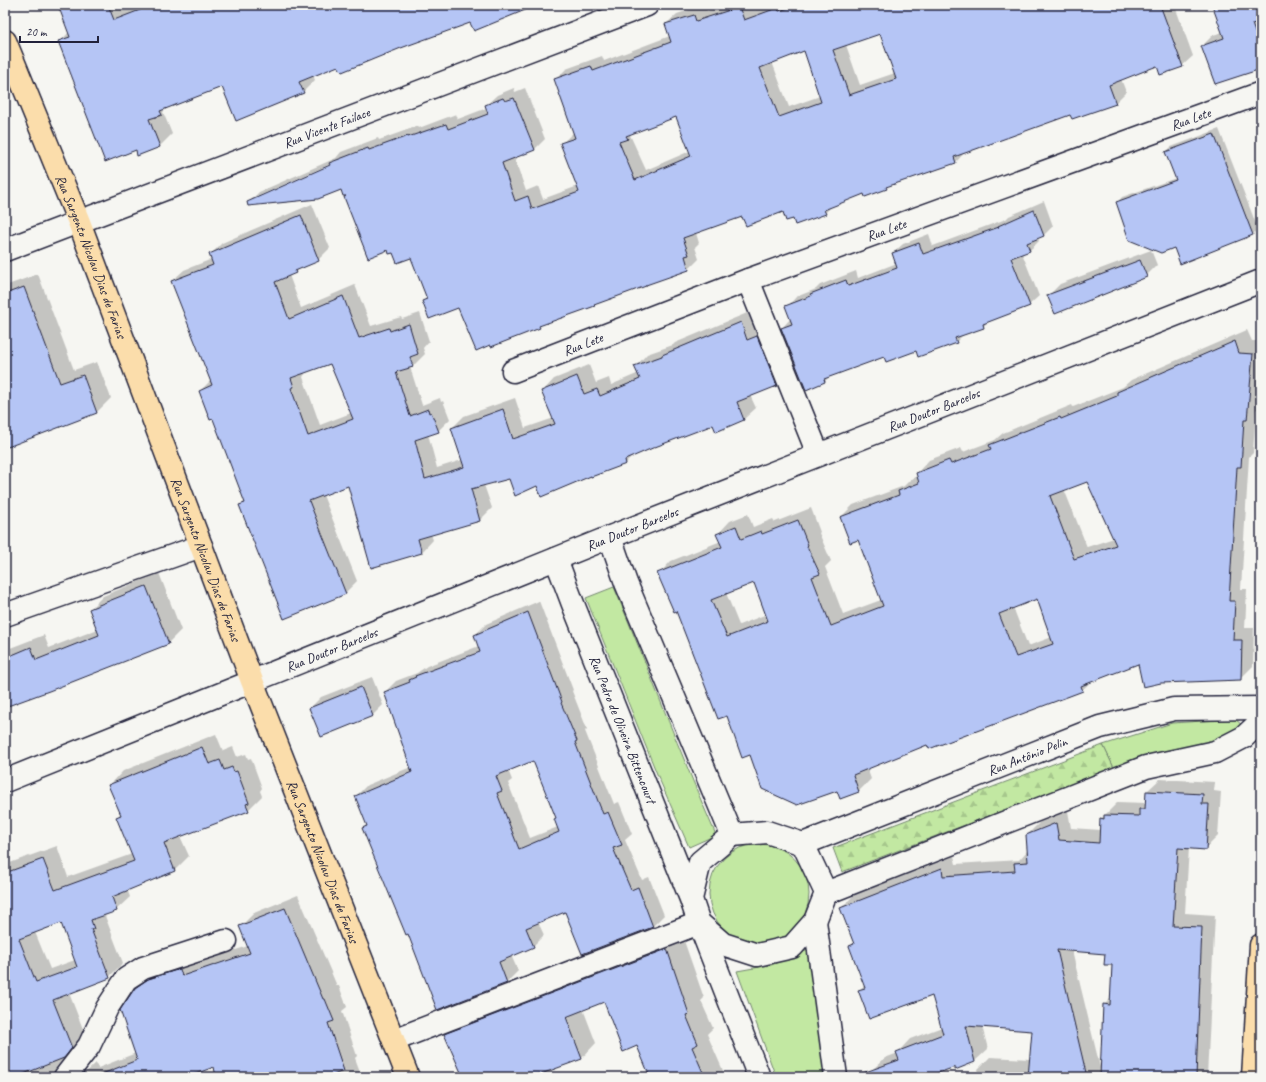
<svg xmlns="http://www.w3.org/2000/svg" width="1266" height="1082" font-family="Caveat,sans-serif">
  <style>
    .grass { fill: #c2e8a2; stroke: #72856e }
    .forest { fill: url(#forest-firs); stroke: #72856e }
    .shadow { fill: #0003; fill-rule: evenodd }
    .building { fill: #b5c5f5; stroke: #22223b; fill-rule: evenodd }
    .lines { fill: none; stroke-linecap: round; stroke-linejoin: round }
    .minor-casing { stroke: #22223b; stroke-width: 25 }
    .major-casing { stroke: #22223b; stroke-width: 25 }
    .minor { stroke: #f6f6f2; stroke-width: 22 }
    .major { stroke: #fbddab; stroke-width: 22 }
    .labels { text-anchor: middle; stroke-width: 4; stroke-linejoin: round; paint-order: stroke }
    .street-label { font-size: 14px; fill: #22223b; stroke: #f6f6f2 }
  </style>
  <defs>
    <pattern id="forest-firs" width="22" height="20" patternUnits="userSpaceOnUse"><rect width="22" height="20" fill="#c2e8a2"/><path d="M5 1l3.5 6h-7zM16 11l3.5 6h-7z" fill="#a6c78c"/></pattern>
  </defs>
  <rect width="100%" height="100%" fill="#f6f6f2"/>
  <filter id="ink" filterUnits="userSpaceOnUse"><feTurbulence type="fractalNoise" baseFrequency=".025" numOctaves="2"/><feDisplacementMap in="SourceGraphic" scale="8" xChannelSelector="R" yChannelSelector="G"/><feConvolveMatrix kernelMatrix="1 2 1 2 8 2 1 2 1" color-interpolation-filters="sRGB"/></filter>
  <g filter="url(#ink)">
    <path class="grass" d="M614,587c35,83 66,166 102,248l-27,12 -32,-73 -71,-176z
      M1235,719l7,6 -7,11 -121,32 -11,-23 69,-22z
      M709 894a50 50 0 1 1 100 0a50 50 0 1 1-100 0Z
      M808,950l19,127h-51l-39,-106 34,-6z"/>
    <path class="forest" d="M1103,745l11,23 -272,104 -9,-24z"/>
    <path class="shadow" d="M59,5h458l-11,12 -35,4 -132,43 -26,11 2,5 -12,12 -80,-6 -55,21 -5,5 9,22 -13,13 -23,2 -76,-107 9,-10z
      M704,5l3,6 19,-6h26l2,5 14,-5h421l-13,4 17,47 -11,10 -25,-1 -36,14 5,13 -11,11 -44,10 -105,38 -10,11 -67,23 -3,3 -21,4 -33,14 -7,7 -31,5 -10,-8 -41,6 -47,17 3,10 -4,4 4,12 -10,10 -41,14 -2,3 -50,18 -2,1 -51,18 -4,4 -81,-20 -35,-6 4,-4 -16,-40 -23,-8 -47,-61 -93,15 11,-11 77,-34 5,-6 37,-14 1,2 39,-14 1,2 37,-14 2,5 29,-11 -1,-3 11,-10 17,-7 1,4 10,-4 20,51 -11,11 -20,7 12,34 12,-5 5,13 35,-13 -17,-42 13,-12 -19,-52 11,-11 36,-13 2,5 66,-25 -4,-12 11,-10zM880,32l15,41 -35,12 -14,-40zM805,50l15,46 -31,11 -17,-45zM676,116l14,35 -44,19 -16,-35 2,-3zM335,162v2l-71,32h-5z
      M1213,5h48v63l-59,-22 11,-11 10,-3z
      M1219,129l39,100 -5,5 -78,13 -58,-44 5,-6 54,-19 -10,-26 5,-5z
      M1044,201l9,25 -9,9 -6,3 1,3 -9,9 -8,3 17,43 -10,9 -40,15 -6,7 -19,7 -8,8 -71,14 -55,20 -5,5 -43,-53 9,-10 -4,-11 9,-10 20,-8 4,-4 36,-14 2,7 39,-15 -4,-10 10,-9 26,-10 4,12 73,-27 3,-3z
      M312,204l18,44 -12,12 -18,8 -4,4 -7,3 12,33 54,-23 16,41 30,-9 1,2 18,-6 9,28 -6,7 2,6 -12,12 -3,1 12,38 18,-7 1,4 2,-1 7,18 -12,12 -10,3 9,34 25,-8 -10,-32 12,-12 51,-18 10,30 29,-10 -11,-27 11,-12 35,-14 7,18 13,-5 2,7 28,-12 -3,-7 11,-12 26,-9 2,-2 77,-32 36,62 -11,12 -27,10 6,13 -12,11 -28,12 -3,-7 -79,31 -8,8 -34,13 -1,-2 -54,11 -27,-8 -26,8 8,23 -12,12 -49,14 2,6 -11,12 -73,-67 -26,10 34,86 -12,12 -105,-87 5,-5 -31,-83 -14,-27 11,-11 -39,-99 12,-11 28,-11 -2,-4 12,-12zM331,362l20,51 -31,12 -17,-48 2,-3v-2z
      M1151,250l6,15 -11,11 -97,19 11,-11z
      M38,274l36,96 23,-8 14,36 -14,14 -92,35v-161z
      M1247,330l5,11h9v47l-2,19 -3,3 -3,43 -4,4 -8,132h6l-2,39h9l-1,38 -13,13 -101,-17 -47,19 -10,9 -154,54 -61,24 4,11 -12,12 -21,-1 -88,-36 -22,-40 -69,-140 12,-13 50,-20 -3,-7 12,-13 18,-7 5,13 20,-8 2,3 36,-14 9,24 -1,1 12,28 -6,6 18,47 38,-14 -22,-62 -18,-21 12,-12 51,-19 7,-7 7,-3 -1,-3 12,-13 32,-12 2,4 32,-12 8,-7 69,-28 1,2 50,-20 8,-7zM1087,480l27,58 -27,9 -23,-58zM755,582l12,32 -28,11 -13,-32zM1038,598l14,39 -24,9 -15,-39z
      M159,573l22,57 -13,13 -163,64v-57l39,-15 5,13 49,-19 -8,-20 13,-13z
      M539,601l34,89 -1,1 15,38 -2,2 29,73 5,-2 13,32 -7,6 17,40 7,-3 15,38 -11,11 -70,27 -17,-42 -28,11 6,13 -11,11 -22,9 7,16 -11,11 -69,27 -29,-77 -46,-104 4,-4 -11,-28 11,-11 44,-18 -26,-75 11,-11 21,-8 10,-7 52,-20 -4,-11 11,-11zM534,759l23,58 1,10 -28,11 -22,-55 4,-3 -4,-10z
      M372,677l11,28 -11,11 -62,-8 11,-11z
      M216,734l7,17 10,-4 4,10 9,-3 2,5 3,-1 11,30 -2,3 2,5 -14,14 -68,26 9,20 -14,14 -48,19 3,8 -14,13 -11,6 18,47 -14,14 -40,16 16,41 -7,42 5,-1 13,-12 2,5 38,-15v-64l14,-14 43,-19 3,7 52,-17 -7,-20 13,-13 44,-18 39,91h2l8,21 -5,4 15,45 -2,2 7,19h-89l-11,-30 -77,30h-180v-219l2,6 50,-18 11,31 64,-23 -15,-37 4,-4 -11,-28 13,-14zM62,921l13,39 -25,9 -15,-37z
      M1160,779l55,3 -1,9 7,1 -3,44 -13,13 -16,-1 -4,65 30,2 -8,162h-227l-2,-8 12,-12 40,2 3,-29 -51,-4 6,23 -13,12 -19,7 -1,-3 -31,12h-49l-3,-7 13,-12 13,-5v-1l12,-13 32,-12 -9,-33 -74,-4 6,-5 -15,-39 4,-4 -13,-34 13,-13 100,-39 2,8 63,-4 9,-10 -1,-15 13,-13 28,-11 3,17 30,2v-11l17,-17 28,1 1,-12zM1072,951l34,2 7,12 -2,33 -7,7 -3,66z
      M682,935l22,63 -3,3 12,27 -6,6 18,41 -2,2h-72l-14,-32 -32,-44 -22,8 13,34 -14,15 -39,14 2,5h-81l-18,-43 15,-15z"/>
    <path class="building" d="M58,5h50l6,15 39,-15 382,1 -61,25 -4,-8 -69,25 -59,24 -4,-6 -39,16 5,11 -68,28 -14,-34 -62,24 2,4 -13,4 11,28 -23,9 -1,-6 -31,12 -47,-121 12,-4z
      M798,5h362l23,62 -23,8 -3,-9 -48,19 7,19 -44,15 -2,-4 -116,42 2,6 -70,24 1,2 -22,8 -1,-3 -40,16 2,4 -31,11 -2,-6 -7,2 -3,-9 -37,14 -4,-9 -59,21 6,17 -4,1 4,14 -43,15v1l-52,19 1,1 -56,20 1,2 -49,19 -1,-2 -14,6 -18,-43 -29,11 -7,-18 5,-2 -16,-41 -14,5 -4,-10 -4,1 -1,-4 -20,8 -24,-61 2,-1h-3l-2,-6 -23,9 -70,7 -1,-4 83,-37 -1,-2 39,-15 1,2 39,-14v1l38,-13 2,5 40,-15 -3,-9 18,-7 2,3 9,-3 21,52 -33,13 13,38 13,-5 4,13 47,-17 -19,-49 15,-5 -21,-59 37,-13 2,5 78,-29 -6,-18 29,-9 2,6 43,-14 5,13 33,-12 2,3zM880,34l16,45 -47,16 -16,-45zM804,51l17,51 -42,15 -19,-49zM676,117l15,39 -56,24 -16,-38 9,-3 -2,-3z
      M1212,5h49v16l-9,3 9,25v20l-46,15 -14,-38 23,-8z
      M1214,134l39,101 -73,29 -6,-16 -13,5 -32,-13 -13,-38 60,-22 -11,-28z
      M1034,210l10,26 -17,7 3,8 -19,7 19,48 -47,18 1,4 -29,10 2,5 -39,14 -2,-6 -30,11 -2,-5 -60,22 1,3 -19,8 -25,-62 11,-4 -7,-18 26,-10 -1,-2 36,-14 2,6 49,-18 -5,-15 27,-10 4,11 76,-27 -1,-1z
      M301,215l18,46 -24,10 1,2 -21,9 14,37 54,-23 16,42 30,-10 1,3 19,-7 9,30 -8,3 3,10 -17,5 14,44 18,-7 1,4 2,-1 8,20 -24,8 10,39 39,-12 -13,-39 52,-19 10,30 42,-15 -14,-33 36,-15 7,18 13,-5 3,7 40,-17 -6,-13 28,-10v-1l79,-33 6,18 10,-4 20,50 -40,16 7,18 -28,12 -3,-7 -58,22 -30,13 1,4 -35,13v-1l-50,21 -4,-11 -22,10 -6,-17 -38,10 9,32 -62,18 4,14 -51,15 -23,-82 -39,15 37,93 -62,25 -45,-114 6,-2 -32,-84 -3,1 -11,-29 13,-6 -41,-104 42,-16 -4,-11zM330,364l23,55 -45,17 -17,-48 3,-1 -3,-9z
      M1140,260l7,17 -92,37 -8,-19z
      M24,287l36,96 23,-8 14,38 -92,35v-154z
      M1235,341l4,12 14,1 -6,66h-3l-3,47h-4l-8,134h6l-2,39h9l-1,40 -80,3 -18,4 -5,-23 -57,22 2,5 -154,58 -2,-4 -74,30 6,17 -19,7 -3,-8 -40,14 -35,-16 -12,-34 -8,3 -15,-42 -9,3 -42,-108 -2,1 -17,-39 65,-26 -6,-13 20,-8 5,13 20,-8 1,3 36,-14 10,25 -1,1 13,28 -8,3 19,49 52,-20 -25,-66 -8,3 -10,-26 59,-22 -1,-4 21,-8 -3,-10 33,-13 2,4 40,-15 -2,-4 71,-28 1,2 56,-23v-4zM1087,482l29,63 -42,14 -24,-63zM754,583l14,38 -41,16 -16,-37zM1037,599l16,45 -37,13 -17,-43z
      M146,586l23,58 -120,47 -44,16v-49l26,-11 5,13 63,-25 -10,-26z
      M528,612l34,90 -1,1 16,38 -2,1 28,72 5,-2 14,33 -9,3 18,42 7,-3 15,40 -71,27 -17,-42 -39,16 8,19 -35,15 8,21 -70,27 -29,-76 -2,1 -44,-107 5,-2 -12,-30 57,-24 -28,-80 26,-10 -1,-2 7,-3 -1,-1 65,-24 -6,-17zM533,761l23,57 -2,1 5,13 -40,17 -22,-56 5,-2 -6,-15z
      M361,687l12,29 -52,21 -12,-29z
      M202,747l7,17 11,-4 4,10 8,-3 2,5 3,-1 12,32 -3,1 3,7 -85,32 11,28 -63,26 5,14 -26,9 3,9h-3l19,49 -57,22 19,48 -8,10 -48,19h-11v-204l38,-14 12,31 79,-29 -18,-44 5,-2 -13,-30zM61,923l16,44 -41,15 -17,-43z
      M1146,791l57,3 -1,10h7l-3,46 -28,-2 -5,78 29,1 -6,150h-96l3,-73 7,1 2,-40h-8l1,-11 -48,-4 30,127h-59l4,-46 -66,-5 9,36 -20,8v-3l-28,10h-66l-1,-3 39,-14 -3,-8 47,-18 -11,-38 -63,23 -11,-29 7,-2 -16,-42 5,-2 -14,-36 102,-40 1,8 72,-5 -1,-8 14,-1 -2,-27 30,-12 3,17 40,3 1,-25 4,1v-4l35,1v-7h6z
      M285,908l38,91h2l9,22 -6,2 16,48 -17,6h-111l-2,-10 -27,10h-90v-1l40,-16 -17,-50 15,-22 13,-9 32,-10 2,7 68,-23 -11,-27z
      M667,949l22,65 -3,1 12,29 -6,3 13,30h-55l-13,-31 -14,6 -19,-50 -38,15 16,42 -49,18h-70l-19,-43z"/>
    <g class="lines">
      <defs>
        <g id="minor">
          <path id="s1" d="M5,250l642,-245"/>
          <path d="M748,280l70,174"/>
          <path id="s2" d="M513,371l235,-91 513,-187"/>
          <path d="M610,537l16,46 106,252"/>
          <path id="s3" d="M556,559l17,45 118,295 8,24 24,21 34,11 35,-8 23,-26 11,-28 -23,-49 -36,-12 -35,3 -32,27 -9,37"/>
          <path d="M5,615l196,-69"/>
          <path id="s4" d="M5,781l605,-244 651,-256"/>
          <path id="s5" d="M803,844l297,-117 74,-18 87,-1"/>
          <path d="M826,893l320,-126 69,-15 29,-15 17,-16"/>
          <path d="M815,921l21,156"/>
          <path d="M394,1040l305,-117 60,154"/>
          <path d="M65,1077l24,-31 18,-38 19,-29 17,-11 83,-27"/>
        </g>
        <g id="major">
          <path id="s6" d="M5,41l74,181 173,459 156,396"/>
          <path d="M1253,1077l8,-132"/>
        </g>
      </defs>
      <use href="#minor" class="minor-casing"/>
      <use href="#major" class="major-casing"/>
      <use href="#minor" class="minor"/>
      <use href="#major" class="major"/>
    </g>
  </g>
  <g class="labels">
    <g class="street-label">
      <text dy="5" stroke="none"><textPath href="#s2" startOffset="723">Rua Lete</textPath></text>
      <text dy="5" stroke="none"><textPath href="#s1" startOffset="344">Rua Vicente Failace</textPath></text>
      <text dy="5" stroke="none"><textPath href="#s2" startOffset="399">Rua Lete</textPath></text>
      <text dy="5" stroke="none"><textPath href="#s6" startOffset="232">Rua Sargento Nicolau Dias de Farias</textPath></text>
      <text dy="5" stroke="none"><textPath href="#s2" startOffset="75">Rua Lete</textPath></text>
      <text dy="5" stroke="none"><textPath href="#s4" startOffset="1000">Rua Doutor Barcelos</textPath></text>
      <text dy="5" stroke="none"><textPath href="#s4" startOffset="676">Rua Doutor Barcelos</textPath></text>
      <text dy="5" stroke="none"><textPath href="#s6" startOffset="556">Rua Sargento Nicolau Dias de Farias</textPath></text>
      <text dy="5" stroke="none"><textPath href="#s4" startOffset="352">Rua Doutor Barcelos</textPath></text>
      <text dy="5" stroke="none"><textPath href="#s3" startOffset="183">Rua Pedro de Oliveira Bittencourt</textPath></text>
      <text dy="5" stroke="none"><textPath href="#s5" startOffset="241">Rua Antônio Pelin</textPath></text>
      <text dy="5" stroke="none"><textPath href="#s6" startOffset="880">Rua Sargento Nicolau Dias de Farias</textPath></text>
    </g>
  </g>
  <rect width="1266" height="1082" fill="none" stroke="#f6f6f2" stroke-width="20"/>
  <rect x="10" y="10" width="1246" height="1062" fill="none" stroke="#22223b" stroke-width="1.5" filter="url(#ink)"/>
  <path d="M20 36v6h78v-6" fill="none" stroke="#22223b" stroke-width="2"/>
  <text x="26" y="36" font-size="12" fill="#22223b" stroke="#f6f6f2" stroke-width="3" paint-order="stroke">20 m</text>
</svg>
